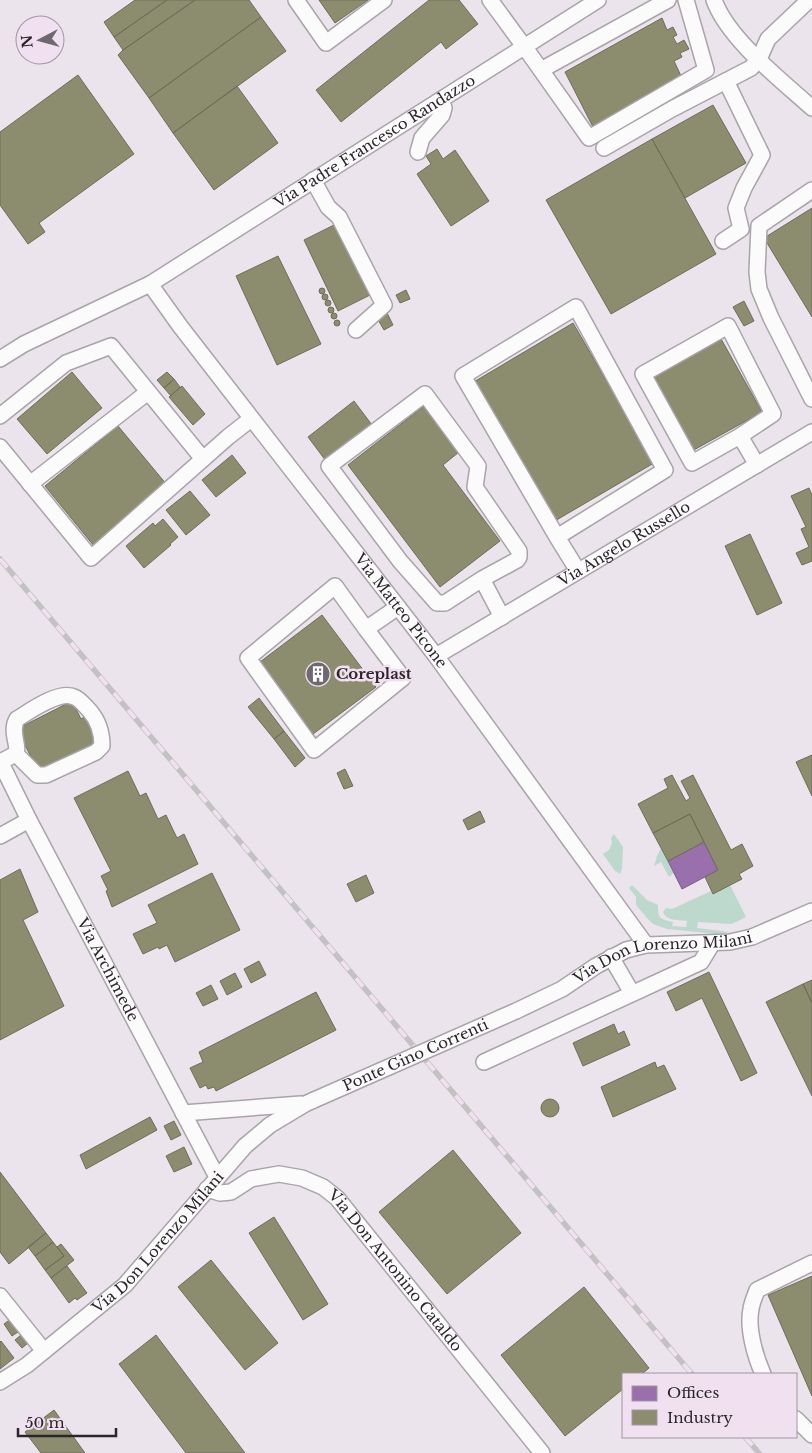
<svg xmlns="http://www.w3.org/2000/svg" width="812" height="1453" font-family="'Libre Baskerville',serif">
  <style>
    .green { fill: #bdd8cd }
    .offices { fill: #9970ab; stroke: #785a85 }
    .industry { fill: #8c8c6e; stroke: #6f6d5a }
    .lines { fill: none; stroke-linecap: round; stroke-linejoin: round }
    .minor-casing { stroke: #a9a4a9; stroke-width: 18 }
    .minor { stroke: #fcfbfc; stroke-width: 15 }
    .rail-casing { stroke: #c3c1c3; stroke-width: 5.5 }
    .rail { stroke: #f0e0f0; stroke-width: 4; stroke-dasharray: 11; stroke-linecap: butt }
    .minor-bridge-casing { stroke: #a9a4a9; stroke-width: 18; stroke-linecap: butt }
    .minor-bridge { stroke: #fcfbfc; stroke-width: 15 }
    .labels { text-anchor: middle; stroke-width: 5; stroke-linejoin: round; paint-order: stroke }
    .street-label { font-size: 15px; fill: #2c262c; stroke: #f0e0f0 }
    .poi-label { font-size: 15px; font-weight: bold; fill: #2c262c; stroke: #f0e0f0; text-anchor: start }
  </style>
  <rect width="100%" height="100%" fill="#ece4ec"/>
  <path class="green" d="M614,834l9,13 -1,22 -2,5 -5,-3 -12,-17 6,-4 3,-7 -1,-5z
    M661,848l13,25 -5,4 -8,-15 -7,4 3,-10z
    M632,885l15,15 11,5c0,14 2,14 15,17l-1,4 14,1 1,-6c-9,-1 -21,0 -24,-9l3,-4 6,1 39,-18 3,3 16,-9 16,32 -14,7 -34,-2 -1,6 33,4 -13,2 -50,-5 -14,-5 -6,-6 -11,-13v-8l-7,-9z"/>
  <path class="offices" d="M704,842l14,28 -36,19 -14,-28z"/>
  <path class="industry" d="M135,0h32l-53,37 -10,-15z
    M167,0h28l-72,50 -9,-13z
    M195,0h54l12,17 -112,81 -31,-43 5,-5z
    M319,0h49l-33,23z
    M429,0h30l19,24 -32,25 -5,-7 -100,80 -25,-32z
    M261,17l25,34 -113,82 -24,-35z
    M662,18l5,12 6,-3 4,8 -4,2 4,7 7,-4 5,9 -9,4 2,4 -8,4 8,17 -89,49 -28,-55z
    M78,75l56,79 -95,69 6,9 -17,12 -28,-39v-73z
    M237,86l41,57 -64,47 -41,-57z
    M713,105l33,58 -61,35 -33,-59z
    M652,139l64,115 -105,60 -65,-114z
    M437,149l6,10 12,-9 34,51 -38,25 -34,-52 14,-10 -5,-8z
    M812,208v109l-48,-79z
    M338,223l34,71 -34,17 -34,-71z
    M278,256l43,88 -44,21 -41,-89z
    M319 291a3 3 0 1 1 6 0a3 3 0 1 1-6 0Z
    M406,290l4,9 -10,4 -4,-8z
    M322 297a3 3 0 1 1 6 0a3 3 0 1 1-6 0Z
    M325 303a3 3 0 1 1 6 0a3 3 0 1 1-6 0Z
    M744,301l10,20 -10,5 -11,-19z
    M328 310a3 3 0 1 1 6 0a3 3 0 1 1-6 0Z
    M387,313l6,12 -9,5 -7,-12z
    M331 316a3 3 0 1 1 6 0a3 3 0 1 1-6 0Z
    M334 323a3 3 0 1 1 6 0a3 3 0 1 1-6 0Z
    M573,323l81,140 -101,59 -81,-139z
    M720,337l42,75 -70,39 -42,-75z
    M72,372l30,36 -55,46 -30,-35z
    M167,372l7,7 -10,9 -7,-8z
    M174,379l6,8 -9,9 -7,-8z
    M182,386l23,28 -12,11 -24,-28z
    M354,401l18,24 -46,36 -18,-24z
    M424,406l35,46 -16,13 57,76 -60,46 -92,-122z
    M118,426l49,59 -73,61 -49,-60z
    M232,455l14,18 -30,24 -14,-17z
    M809,488l3,7v66l-10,4 -6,-12 13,-6 -8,-18 5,-2 -15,-31z
    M190,491l20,24 -24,20 -20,-25z
    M163,519l15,18 -8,7 1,1 -27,23 -18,-22 27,-23 2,3z
    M750,534l32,69 -25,12 -32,-69z
    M322,615l54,72 -63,47 -53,-72z
    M259,698l25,33 -10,8 -26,-32z
    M72,701l9,18 5,-3 13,26 -60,31 -22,-44z
    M284,731l21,27 -10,9 -21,-28z
    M812,755v41l-16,-34z
    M345,769l8,17 -9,3 -7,-16z
    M128,771l12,25 6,-3 12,26 8,-4 11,23 7,-4 14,30 -86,43 -6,-16 2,-1 -7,-14 10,-5 -37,-73z
    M672,775l14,26 4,-3 -9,-17 12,-6 38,75 11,-6 11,22 -14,8 3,5 -29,15 -8,-17 13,-7 -28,-56 -37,19 -15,-29 30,-16 -4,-9z
    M480,811l5,11 -17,8 -5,-10z
    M690,814l14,28 -36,19 -15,-28z
    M20,869l18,43 -15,8 41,86 -64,34v-160z
    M212,873l28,57 -65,32 -8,-17 -8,4 -1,-2 -15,7 -10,-20 24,-11 -9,-18z
    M366,875l8,18 -18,9 -9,-18z
    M259,961l7,14 -15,8 -7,-14z
    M709,972l48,101 -16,8 -39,-83 -26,13 -9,-19z
    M235,973l7,14 -15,8 -7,-14z
    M812,980v23l-9,-19z
    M803,984l9,19v93l-46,-94z
    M211,985l7,14 -15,7 -7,-13z
    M316,992l20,38 -120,61 -2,-4 -6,2 -2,-4 -6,3 -10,-20 13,-6 -4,-10z
    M614,1024l4,10 6,-3 6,14 -47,21 -10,-23z
    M655,1062l2,6 7,-3 12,24 -63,28 -12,-30z
    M541 1108a9 9 0 1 1 18 0a9 9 0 1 1-18 0Z
    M150,1117l7,13 -71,39 -6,-14z
    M174,1121l7,14 -10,5 -7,-14z
    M184,1147l8,17 -18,8 -8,-16z
    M453,1150l68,83 -74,61 -68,-82z
    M0,1172l46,61 -37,31 -9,-12z
    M274,1217l54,87 -25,16 -54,-87z
    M46,1233l7,9 -18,14 -7,-9z
    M53,1242l11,14 -19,14 -10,-14z
    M61,1244l13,16 -23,18 -6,-8 19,-14 -7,-9z
    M211,1260l67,83 -33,27 -67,-83z
    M67,1266l20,27 -10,7 -2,-2 -6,5 -18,-25z
    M812,1276v120l-44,-101z
    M584,1287l65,81 -7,6h-19v15l-58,47 -64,-81z
    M12,1318l9,12 -9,6 -8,-12z
    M21,1335l7,8 -6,5 -7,-8z
    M156,1335l89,118h-59l-67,-89z
    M1,1341l13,17 -14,11v-27z
    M54,1410l31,43h-44l-16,-21z"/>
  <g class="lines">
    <defs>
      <g id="minor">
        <path d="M296,0l30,43 58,-43"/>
        <path d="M490,0l41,56 58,82 117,-68 -20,-70"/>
        <path d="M714,0c14,39 67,80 98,108"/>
        <path d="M541,70l127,-70"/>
        <path d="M604,148l68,-39 79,-41 8,-9 9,-20 41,-39"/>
        <path d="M418,152l4,-14 20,-23 2,-7 -3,-8"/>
        <path d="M313,180l15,27 11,10 45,88 -28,25"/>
        <path d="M812,190l-53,36 -2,46 2,17 12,29 41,81"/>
        <path d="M723,241l18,-12 -5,-21 8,-20 18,-33 -36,-74"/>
        <path id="s1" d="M150,284l30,42 256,330 210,289"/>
        <path id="s2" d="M0,359l24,-15 126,-60 448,-284"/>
        <path d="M0,416l66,-53 45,-17 92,113"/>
        <path d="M740,436l-48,27 -49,-89 85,-48 45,88 -33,22 17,29"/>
        <path d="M0,447l91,111 137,-121 23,-18"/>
        <path d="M30,484l118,-92"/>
        <path d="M557,537l-94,-161 113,-69 89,163 -108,67 21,34"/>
        <path d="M482,579l35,-19 2,-3v-6l-44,-64 3,-21 -53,-72 -96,72 71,95 37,42h8l37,-24 20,38"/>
        <path d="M366,629l37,49 -89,72 -66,-92 87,-72 31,43 32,-22"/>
        <path id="s3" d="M436,656l376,-224"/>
        <path id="s4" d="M0,761l29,59 188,357"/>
        <path d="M1,762c4,-3 10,-5 14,-8 6,-6 -6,-22 2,-35 13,-8 42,-29 57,-22 6,2 11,9 15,13 9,10 13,23 13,36l-6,6 -50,23h-9l-21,-21"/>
        <path d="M0,836l29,-16"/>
        <path d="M611,957l21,36"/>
        <path id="s5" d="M516,1011l46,-22 34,-23 30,-16 20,-5 84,-3 22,-5 60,-26"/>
        <path d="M484,1062l217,-100 11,-18"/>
        <path d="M183,1113l118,-9"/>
        <path id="s6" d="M207,1189l13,4 11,-1 20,-13 28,-5 23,4 21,9 14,11 205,255"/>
        <path d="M0,1296l44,55"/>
        <path d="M763,1374c-8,-18 -16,-46 -12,-65 1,-7 4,-13 6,-19l55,-27"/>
        <path id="s7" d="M0,1382l27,-17 98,-80 120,-139 25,-21 35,-21 9,-4"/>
        <path d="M796,1419l16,16"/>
      </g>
    </defs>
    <use href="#minor" class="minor-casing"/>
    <use href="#minor" class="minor"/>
    <defs>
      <path id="rail" d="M0,559l692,815
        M745,1437l14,16"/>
    </defs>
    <use href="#rail" class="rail-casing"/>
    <use href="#rail" class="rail"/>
    <defs>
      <g id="minor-bridge">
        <path id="s8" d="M314,1100l202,-89"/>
      </g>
    </defs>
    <use href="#minor-bridge" class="minor-bridge-casing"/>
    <use href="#minor-bridge" class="minor-bridge"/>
  </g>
  <defs>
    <symbol id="building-disc" viewBox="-11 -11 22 22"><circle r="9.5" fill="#6f686f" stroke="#f0e0f0"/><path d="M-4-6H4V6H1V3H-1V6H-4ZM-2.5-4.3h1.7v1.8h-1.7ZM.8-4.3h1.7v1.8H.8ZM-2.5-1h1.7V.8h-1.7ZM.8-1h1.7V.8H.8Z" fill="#fff"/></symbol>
  </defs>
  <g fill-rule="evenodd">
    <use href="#building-disc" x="304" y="660" width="28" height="28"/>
  </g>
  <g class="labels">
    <g class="street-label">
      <text dy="5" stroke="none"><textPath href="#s2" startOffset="434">Via Padre Francesco Randazzo</textPath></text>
      <text dy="5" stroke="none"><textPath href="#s3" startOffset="219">Via Angelo Russello</textPath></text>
      <text dy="5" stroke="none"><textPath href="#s1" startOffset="412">Via Matteo Picone</textPath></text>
      <text dy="5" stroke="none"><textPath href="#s5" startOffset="160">Via Don Lorenzo Milani</textPath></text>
      <text dy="5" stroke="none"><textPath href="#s4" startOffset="235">Via Archimede</textPath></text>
      <text dy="5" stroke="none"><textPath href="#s8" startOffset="111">Ponte Gino Correnti</textPath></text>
      <text dy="5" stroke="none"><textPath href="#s7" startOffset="212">Via Don Lorenzo Milani</textPath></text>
      <text dy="5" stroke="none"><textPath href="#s6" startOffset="234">Via Don Antonino Cataldo</textPath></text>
    </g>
    <g class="poi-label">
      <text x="336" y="679">Coreplast</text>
    </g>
  </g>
  <rect x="622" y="1373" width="175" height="65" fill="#f0e0f0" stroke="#a296a2"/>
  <rect x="632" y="1386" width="25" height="15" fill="#9970ab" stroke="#a296a2"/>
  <text x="667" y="1398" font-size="15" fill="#2c262c">Offices</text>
  <rect x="632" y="1410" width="25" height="15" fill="#8c8c6e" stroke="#a296a2"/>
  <text x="667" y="1423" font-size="15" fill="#2c262c">Industry</text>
  <g transform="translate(40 40) rotate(264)"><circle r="24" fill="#f0e0f0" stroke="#a296a2"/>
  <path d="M0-4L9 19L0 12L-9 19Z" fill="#6f686f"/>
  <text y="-8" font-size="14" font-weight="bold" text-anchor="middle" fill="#2c262c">N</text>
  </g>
  <path d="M18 1428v8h98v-8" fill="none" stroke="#2c262c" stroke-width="2.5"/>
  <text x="25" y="1428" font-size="15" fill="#2c262c" stroke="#f0e0f0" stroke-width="4" paint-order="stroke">50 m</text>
</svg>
